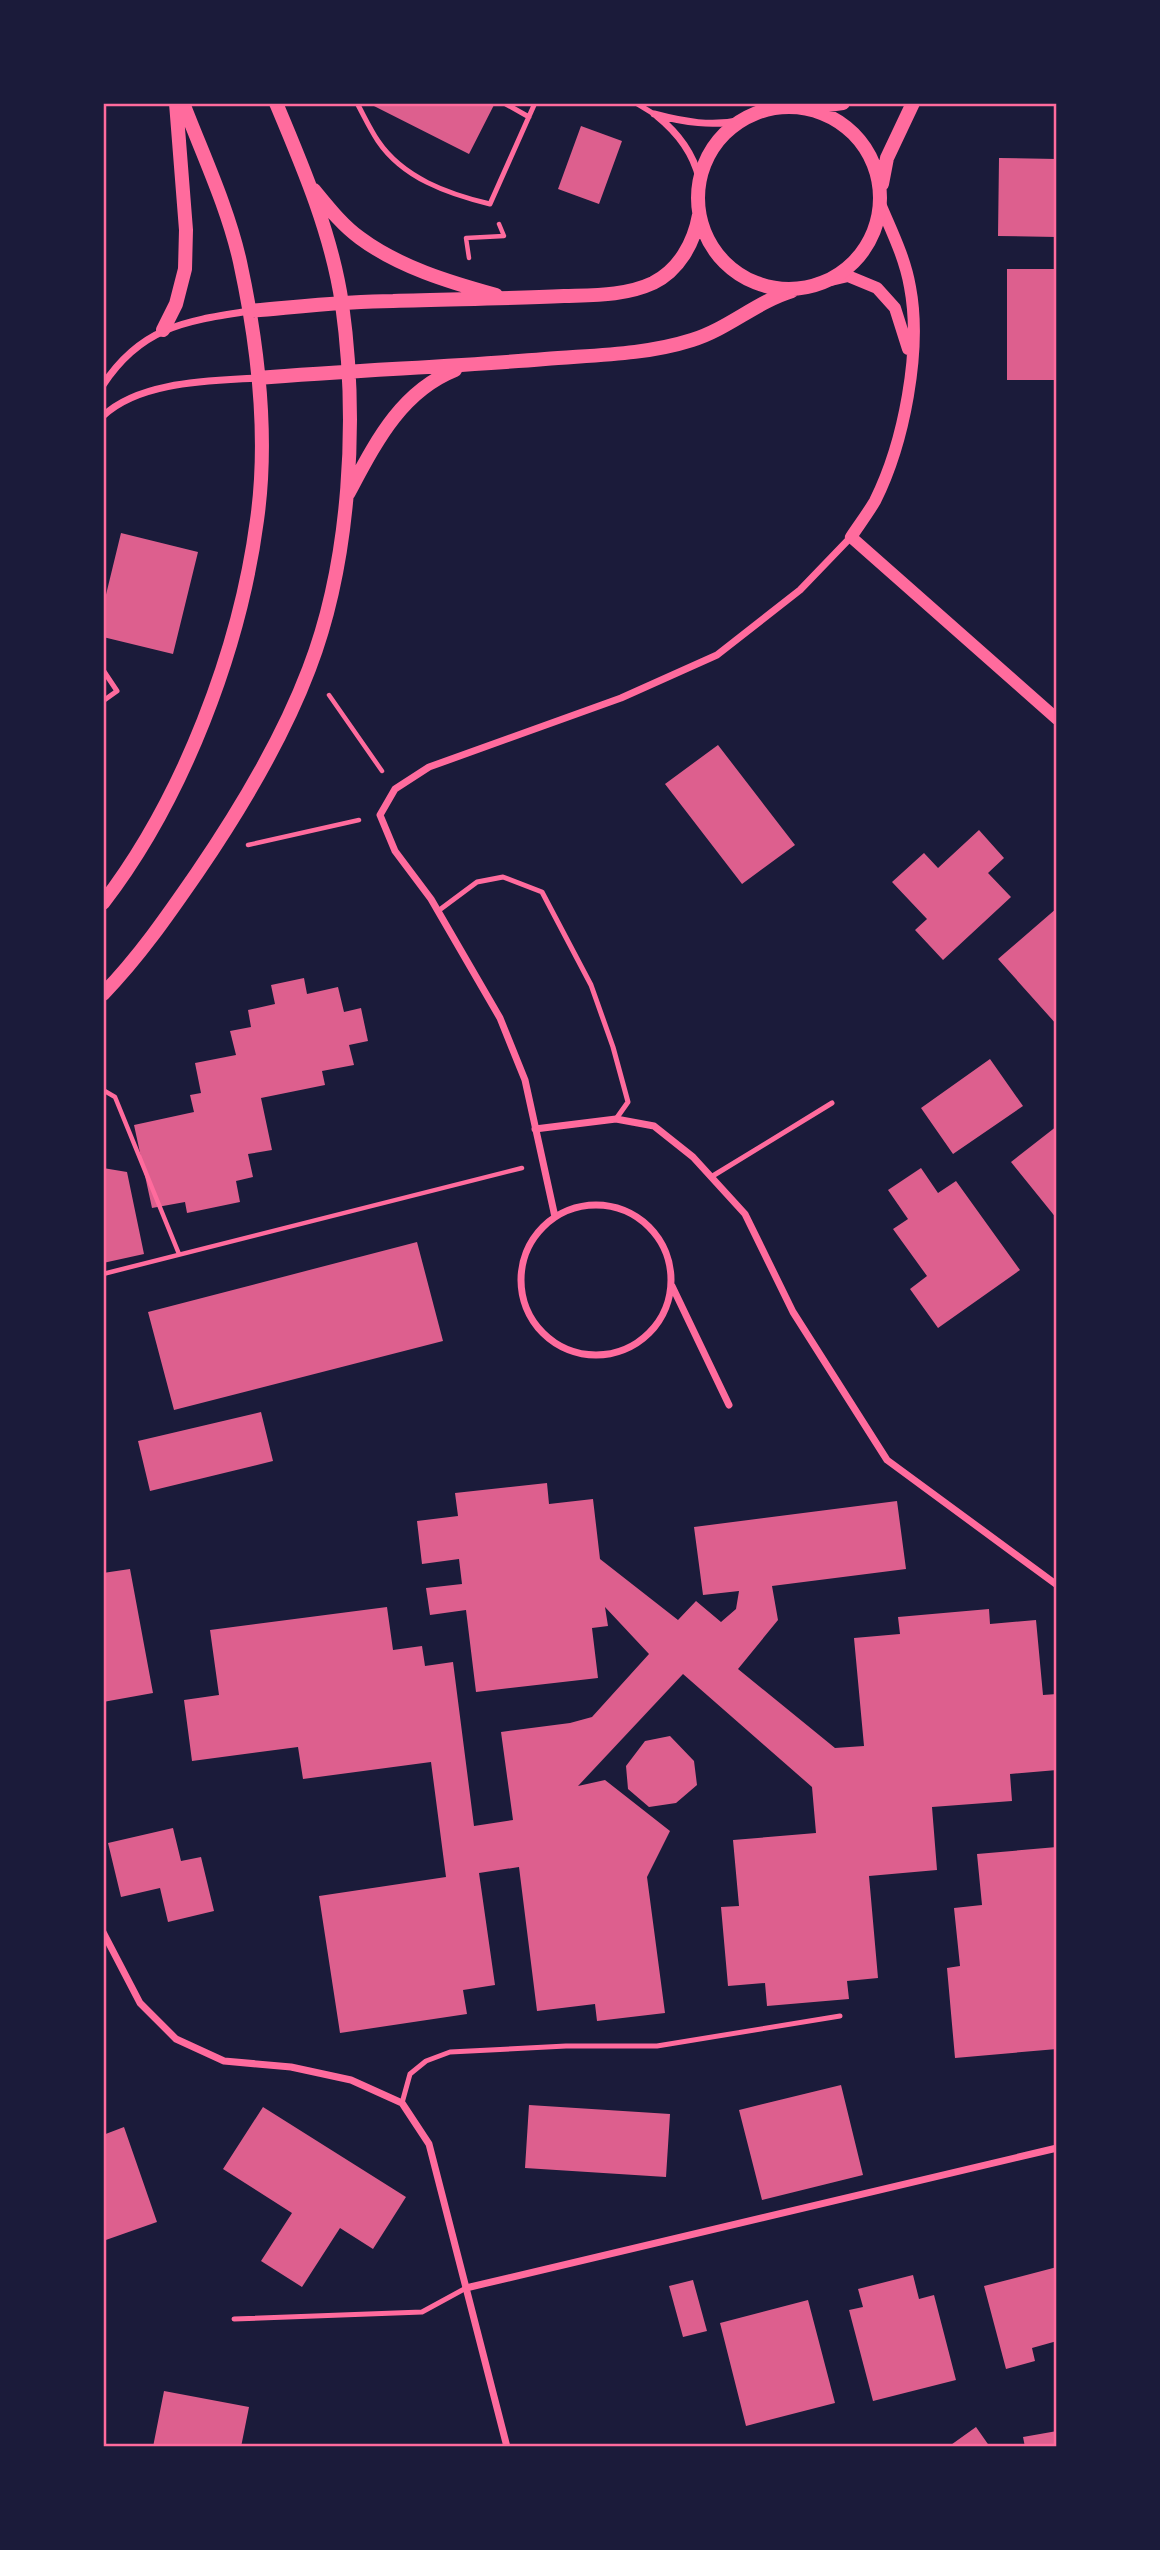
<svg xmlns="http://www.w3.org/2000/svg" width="1160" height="2550" font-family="Spectral,serif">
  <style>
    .building { fill: #dd5f8e }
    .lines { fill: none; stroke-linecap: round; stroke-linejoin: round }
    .path { stroke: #ff6b9d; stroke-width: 4.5 }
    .service { stroke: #ff6b9d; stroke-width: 5 }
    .minor { stroke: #ff6b9d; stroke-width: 7 }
    .tertiary { stroke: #ff6b9d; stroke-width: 12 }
    .secondary { stroke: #ff6b9d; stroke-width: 14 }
    .neatline { fill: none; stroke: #ff6b9d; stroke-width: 2.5 }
  </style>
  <rect width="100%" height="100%" fill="#1b1b3a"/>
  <path class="building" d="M368,103h127l-26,51z
    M581,126l41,15 -23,63 -41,-15z
    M999,158l58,1v78l-59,-1z
    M1007,269h50v111h-50z
    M121,533l77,19 -25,102 -70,-17v-30z
    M718,745l77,100 -53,39 -77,-100z
    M979,830l25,28 -16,15 23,24 -68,63 -28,-30 12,-11 -35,-37 32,-29 14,15z
    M1057,908v117l-59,-66z
    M304,978l3,16 31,-7 6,25 17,-4 7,33 -19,4 5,20 -32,6 3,14 -64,13 11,52 -24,4 5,23 -17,4 4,21 -53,11 -2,-11 -33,6 -18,-83 60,-13 -4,-17 11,-2 -6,-30 41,-8 -6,-24 21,-4 -3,-17 27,-6 -4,-19z
    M990,1059l33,47 -70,48 -32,-46z
    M1057,1126v93l-46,-57z
    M103,1168l24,4 17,82 -41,9z
    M921,1168l17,25 18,-12 64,89 -82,58 -28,-39 17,-13 -34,-47 15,-10 -20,-29z
    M417,1242l26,99 -269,69 -26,-98z
    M261,1412l12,49 -123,30 -12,-50z
    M547,1483l2,21 44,-5 7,60 78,61 18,-19 25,21 15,-13 3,-18 -36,4 -9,-68 203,-26 9,68 -134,17 6,34 -40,49 97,79 29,-2 -10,-108 46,-4 -2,-17 91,-8 1,15 46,-4 7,75 14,-1v76l-47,4 2,27 -80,6 5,63 -68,6 9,102 -31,3 2,18 -82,7 -2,-23 -37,3 -7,-79 18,-1 -6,-66 83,-7 -4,-46 -129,-113 -105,112 27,-6 65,51 -23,46 18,136 -68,8 -2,-17 -58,7 -18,-144 -40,6 16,112 -32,5 4,24 -127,19 -21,-137 127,-19 -15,-115 -128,17 -5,-32 -106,14 -8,-61 35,-5 -9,-65 177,-23 6,43 29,-4 3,20 28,-4 21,164 39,-6 -12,-88 69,-9 22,-6 57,-63 -44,-47 3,19 -16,2 6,50 -122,14 -10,-82 -36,5 -4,-27 36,-4 -3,-25 -37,5 -5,-43 41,-5 -3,-23z
    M130,1569l23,124 -50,9v-129z
    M670,1736l24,25 3,24 -21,18 -27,4 -21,-18 -2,-23 19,-25z
    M173,1828l8,33 20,-4 13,54 -46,11 -8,-34 -39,9 -13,-54z
    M1057,1847v202l-102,9 -8,-90 13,-2 -6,-58 28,-3 -5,-51z
    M841,2085l22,90 -101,25 -23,-90z
    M529,2105l141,9 -4,63 -141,-9z
    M263,2107l143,90 -33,52 -33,-21 -38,59 -41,-26 31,-48 -69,-44z
    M124,2127l33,95 -54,19v-106z
    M1057,2267v74l-25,7 3,13 -29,8 -22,-83z
    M913,2275l6,24 15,-4 22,85 -83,21 -24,-91 14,-3 -5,-18z
    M693,2280l14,51 -24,6 -14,-51z
    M808,2300l27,103 -89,23 -26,-103z
    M164,2391l85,16 -8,40h-88z
    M976,2427l14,20h-42z
    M1057,2431v16h-32l-2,-10z"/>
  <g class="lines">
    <path class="path" d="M469,258l-3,-20 38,-2 -5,-12
      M329,695l53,76
      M248,845l111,-25
      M103,1090l12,7 64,157
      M103,1274l419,-106"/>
    <path class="service" d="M357,103c7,13 13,26 21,38 25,37 70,53 112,63l45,-101
      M504,103l25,14
      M636,103l18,11
      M103,670l14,21 -14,10
      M438,911l39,-29 26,-5 39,15 49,93 22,62 15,55 -12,17
      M711,1177l121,-74
      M402,2103l8,-29 16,-13 24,-9 116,-6h91l183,-30
      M234,2319l188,-7 44,-24"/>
    <path class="minor" d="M654,114c30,8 58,13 89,6
      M657,116c21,17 36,37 42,62
      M103,385c38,-58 82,-64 146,-74
      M103,416c37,-35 107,-35 155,-38
      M535,1129l81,-10 38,7 39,31 52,57 48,98 94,148 170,125
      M521 1280a75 75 0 1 1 150 0a75 75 0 1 1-150 0Z
      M555,1217l-30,-137 -25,-62 -69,-119 -36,-48 -15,-36 15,-26 34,-22 192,-69 96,-43 83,-65 51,-53
      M672,1286l57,119
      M103,1932l37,71 36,36 48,22 67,6 60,13 51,23 27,41 78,303
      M466,2288l591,-140"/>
    <path class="tertiary" d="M881,206c11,26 24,52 29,81 12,63 -6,156 -35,214 -7,12 -16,24 -24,36l206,182
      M831,280l17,-4 29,12 18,20 13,41"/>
    <path class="secondary" d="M813,107l30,-4
      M698 198a91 91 0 1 1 182 0a91 91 0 1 1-182 0Z
      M882,184l5,-26 26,-55
      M314,190c14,17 28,35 46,48 39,29 89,44 136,57
      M249,311c48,-4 96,-10 144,-10 57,-2 114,-2 171,-5 29,-1 61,0 89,-13 26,-13 41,-40 46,-68
      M163,330l13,-26 9,-35 1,-39 -10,-127
      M258,378c95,-8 191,-11 287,-19 49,-4 100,-4 147,-19 36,-11 64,-38 100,-49
      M348,494c27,-50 52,-102 107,-124
      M103,903c80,-104 137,-254 154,-383 12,-85 1,-175 -17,-258 -12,-54 -37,-107 -57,-159
      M103,994c36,-37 65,-79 94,-121 43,-63 85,-133 112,-204 42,-109 49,-251 33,-365 -10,-69 -39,-137 -66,-201"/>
  </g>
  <rect width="1160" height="2550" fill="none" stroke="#1b1b3a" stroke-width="210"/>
  <rect x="105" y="105" width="950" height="2340" class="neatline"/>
</svg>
